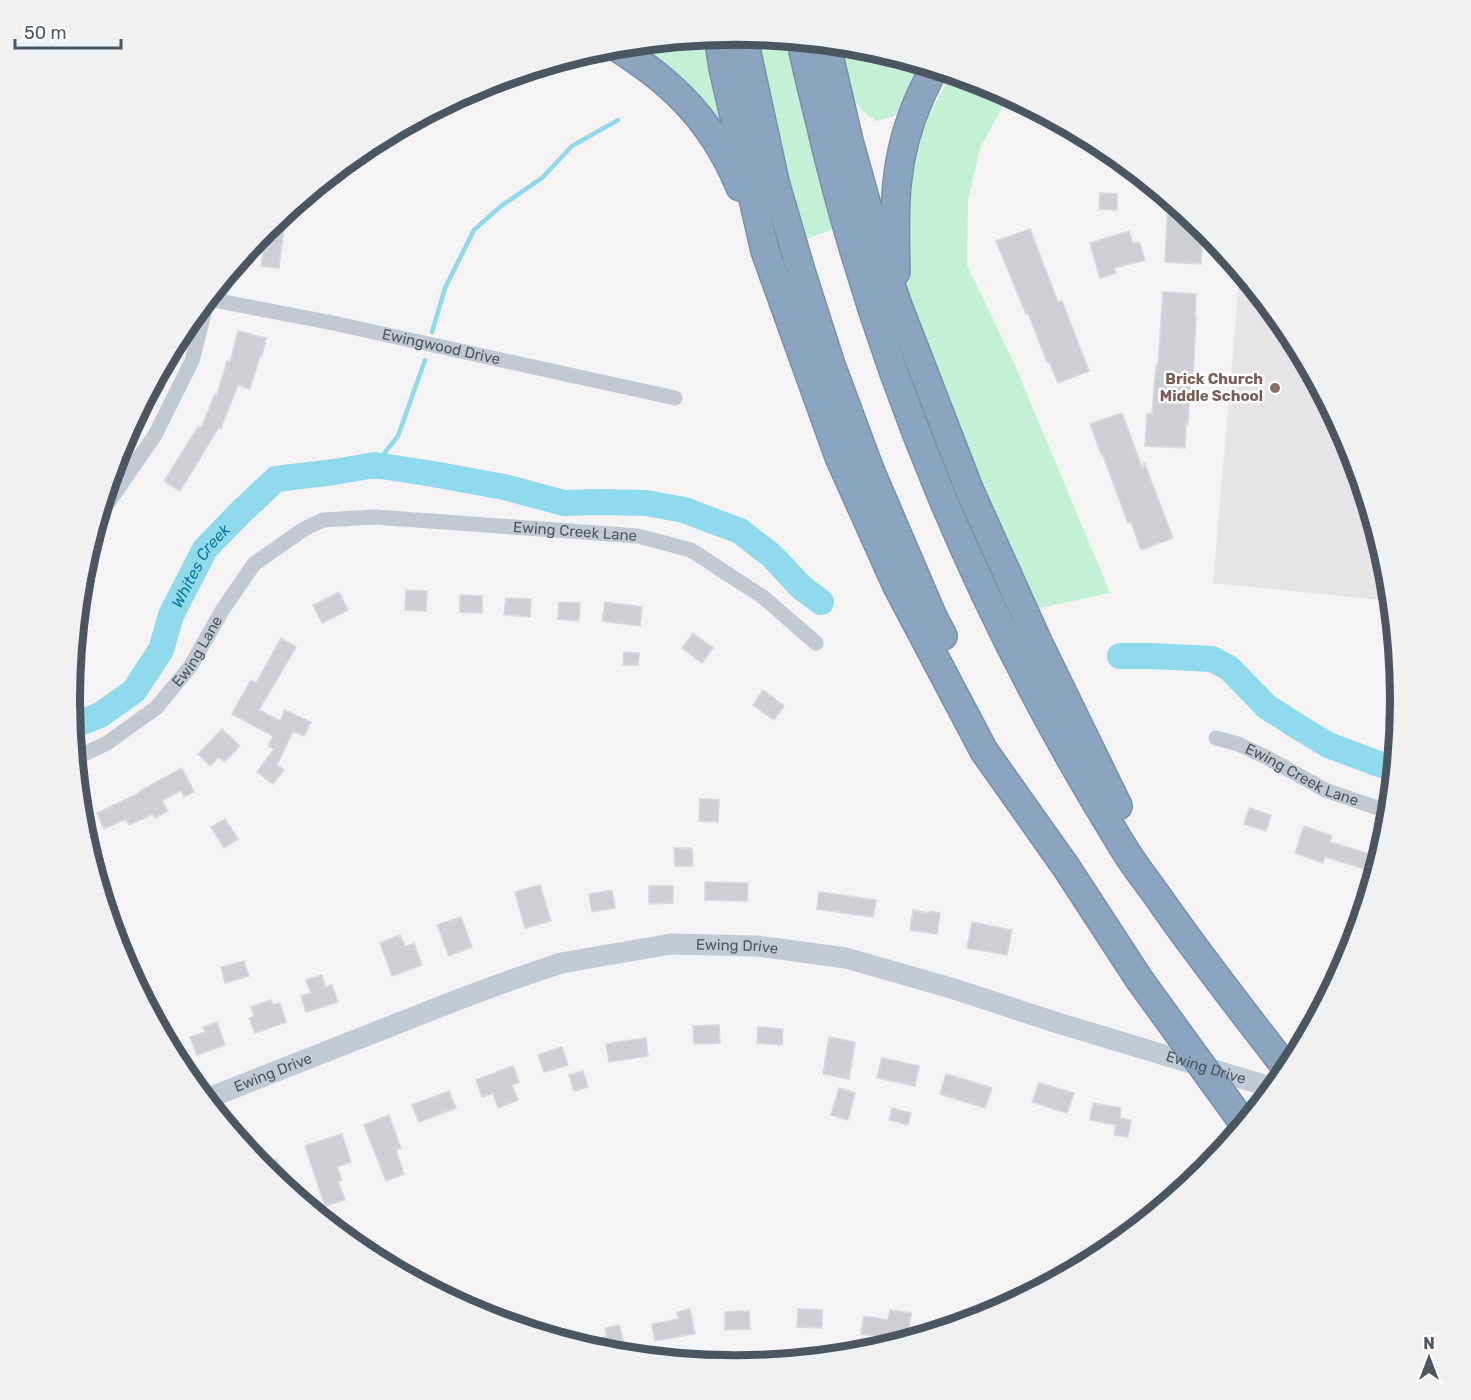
<svg xmlns="http://www.w3.org/2000/svg" width="1471" height="1400" font-family="Rubik,sans-serif">
  <style>
    .education { fill: #e6e4e5 }
    .green { fill: #c3f1d5 }
    .lines { fill: none; stroke-linecap: round; stroke-linejoin: round }
    .stream { stroke: #90daee; stroke-width: 4.5 }
    .river { stroke: #90daee; stroke-width: 26 }
    .building { fill: #cdcfd5; stroke: #d7d9de; stroke-width: 1.5 }
    .highway-casing { stroke: #7690ad; stroke-width: 30 }
    .street { stroke: #c1cad2; stroke-width: 15 }
    .secondary { stroke: #c1cbd6; stroke-width: 21 }
    .highway { stroke: #8ba5c1; stroke-width: 27 }
    .highway-bridge-casing { stroke: #7690ad; stroke-width: 30; stroke-linecap: butt }
    .highway-bridge { stroke: #8ba5c1; stroke-width: 27 }
    .education-dot { fill: #8d6e63; stroke: #fff; stroke-width: 2 }
    .labels { text-anchor: middle; stroke-width: 5; stroke-linejoin: round; paint-order: stroke }
    .street-label { font-size: 15px; fill: #4a5661; stroke: #fff }
    .education-label { font-size: 15px; font-weight: bold; fill: #785e54; stroke: #fff; text-anchor: end }
    .water-label { font-size: 16px; font-style: italic; fill: #0c7c9b; stroke: #fff }
    .rim { fill: none; stroke: #4a5661; stroke-width: 8 }
  </style>
  <rect width="100%" height="100%" fill="#f5f3f3"/>
  <path class="education" d="M1240,270l49,61 61,115 38,124 3,31 -178,-18z"/>
  <path class="green" d="M753,36l33,3 20,89 27,101 -31,12z
    M704,38l19,92 -95,-85z
    M841,45l25,2 59,18 -31,51 -17,5 -10,-6 -13,-14z
    M952,74l38,11 19,10 -29,53 -12,52 -1,65 47,98 96,230 -79,17 -123,-310 -7,-49 14,-112z"/>
  <g class="lines">
    <path class="stream" d="M432,332l13,-44 29,-58 27,-24 41,-28 30,-32 46,-26
      M375,465l23,-29 27,-76"/>
    <g class="river">
      <path d="M1120,656h31l61,3 17,9 38,39 33,21 28,17 48,18 18,5"/>
      <path id="s1" d="M73,726l27,-11 34,-24 27,-41 10,-35 34,-66 35,-36 36,-34 58,-7 41,-7 58,9 71,13 60,16 33,-1 49,1 38,7 56,21 32,25 29,31 20,15"/>
    </g>
  </g>
  <path class="building" d="M1100,193l17,1v16l-18,-1z
    M1168,199l35,28 -2,37 -36,-2z
    M286,212l-7,56 -18,-2 5,-37z
    M1030,229l28,73 4,-1 27,70 -31,12 -9,-22 -2,1 -19,-49 -2,1 -30,-73z
    M1129,231l4,13 6,-2 6,18 -31,8 2,5 -16,5 -10,-35z
    M1163,292l33,2 -1,24h1l-3,57 -2,-1 -3,50 -2,-1 -1,25 -40,-2 2,-32h5l4,-49h2z
    M238,331l28,7 -4,18h-2l-10,33 -12,-4 -17,43 -2,-1 -39,64 -16,-10 34,-54 3,1 14,-34 2,1 10,-34 3,1z
    M1122,413l21,57 1,-8 29,76 -32,12 -10,-28 -3,1 -26,-70 -1,1 -11,-30z
    M406,590l21,1 -1,20 -21,-1z
    M339,592l9,18 -26,13 -9,-18z
    M460,595l22,1v17l-22,-1z
    M506,598l25,1 -1,18 -26,-2z
    M559,602l21,1 -1,18 -21,-2z
    M605,602l37,5 -2,19 -38,-5z
    M693,633l20,15 -11,15 -20,-15z
    M281,638l15,9 -37,63 21,11 5,-11 26,12 -7,14 -11,-5 -16,34 7,5 -11,14 -16,-12 17,-23 -6,-3 5,-10 -41,-22 19,-34 5,3z
    M624,652l15,1 -1,12h-15z
    M763,690l21,16 -10,14 -21,-15z
    M222,729l18,17 -16,16 -5,-5 -9,9 -12,-12z
    M182,768l12,24 -10,5 -3,-7 -19,11 6,10 -13,7 -2,-4 -24,11 -3,-6 -22,10 -7,-16 44,-21 -1,-1z
    M700,799l19,1 -1,22 -19,-1z
    M1249,808l22,7 -5,16 -22,-7z
    M225,819l13,20 -14,9 -13,-21z
    M1304,826l28,10 -2,6 43,13 -5,15 -43,-13 -2,6 -28,-10z
    M674,848h18l1,18h-18z
    M705,882l43,1 -1,18 -42,-1z
    M540,885l11,36 -26,7 -10,-36z
    M649,886h24v17l-24,1z
    M612,890l3,18 -23,4 -3,-18z
    M819,892l57,8 -3,17 -56,-8z
    M913,910l16,3 1,-2 10,2 -3,21 -27,-4z
    M461,917l11,30 -23,9 -12,-31z
    M972,922l40,8 -5,25 -40,-7z
    M400,935l5,12 9,-4 8,22 -30,11 -12,-33z
    M244,961l5,15 -24,7 -4,-16z
    M322,975l3,12 7,-2 6,17 -32,10 -5,-16 10,-3 -5,-13z
    M271,1000l2,5 7,-2 6,19 -31,11 -6,-15 5,-2 -3,-9z
    M217,1022l8,23 -28,10 -7,-18 15,-5 -2,-5z
    M719,1025l1,18 -26,1 -1,-18z
    M758,1027l25,2 -1,16 -25,-2z
    M829,1037l26,5 -6,37 -26,-5z
    M646,1038l2,18 -39,6 -3,-18z
    M562,1047l6,18 -24,7 -6,-17z
    M882,1058l37,8 -4,20 -38,-8z
    M513,1066l6,16 -7,3 6,15 -20,8 -5,-15 -11,4 -6,-17z
    M583,1071l5,16 -14,4 -5,-16z
    M946,1074l46,14 -7,20 -45,-14z
    M1039,1083l35,10 -7,20 -35,-11z
    M839,1088l16,5 -7,27 -17,-5z
    M449,1091l7,17 -37,14 -7,-17z
    M1093,1103l28,5 -1,10 11,2 -3,17 -14,-2 2,-10 -26,-5z
    M892,1108l19,5 -3,12 -19,-5z
    M389,1115l12,33 -5,2 8,24 -18,7 -22,-56z
    M342,1134l9,28 -14,5 5,13 -4,1 7,19 -20,6 -20,-60z
    M277,1159l10,30 -22,-19 -5,-5z
    M690,1309l5,25 -40,7 -3,-17 27,-5 -2,-7z
    M798,1309l24,1v18l-25,-1z
    M890,1310l21,3 -4,27 -46,-6 3,-18 24,4z
    M749,1311l1,18 -25,1v-18z
    M619,1325l7,25 -13,3h-8l-28,-9 30,-8 -2,-8z"/>
  <g class="lines">
    <defs>
      <path id="highway" d="M743,35l32,147 26,89 30,94 39,105 63,147 10,19
        M718,36l5,32 42,183 74,206 58,129 87,165 82,116 73,112
        M801,41c5,24 11,49 17,73 60,259 165,508 305,733 12,20 27,38 40,57 40,57 83,112 125,166
        M826,43l23,98 31,111 17,51 72,186 69,153 80,164
        M615,46c18,12 37,24 53,39 31,27 56,63 72,102
        M896,272c-2,-64 -3,-115 24,-175 5,-10 9,-20 15,-29"/>
    </defs>
    <use href="#highway" class="highway-casing"/>
    <g class="street">
      <path id="s2" d="M208,299l125,24 342,75"/>
      <path d="M99,516l56,-81 37,-74 16,-63"/>
      <path id="s3" d="M1216,738l22,6 28,13 59,33 50,17 15,2"/>
      <path id="s4" d="M76,758l31,-15 49,-35 34,-41 33,-58 31,-45 50,-35 19,-9 52,-3 263,19 53,14 72,47 53,46"/>
      <path d="M744,1365l3,-1"/>
    </g>
    <path class="secondary" id="s5" d="M206,1099l251,-99 54,-20 50,-17 110,-19 86,2 89,12 105,30 110,36 213,64"/>
    <use href="#highway" class="highway"/>
    <defs>
      <path id="highway-bridge" d="M1139,979l105,145"/>
    </defs>
    <use href="#highway-bridge" class="highway-bridge-casing"/>
    <use href="#highway-bridge" class="highway-bridge"/>
  </g>
  <circle class="education-dot" cx="1275" cy="388" r="6"/>
  <g class="labels">
    <g class="street-label">
      <text dy="5" stroke="none"><textPath href="#s2" startOffset="238">Ewingwood Drive</textPath></text>
      <text dy="5" stroke="none"><textPath href="#s4" startOffset="604">Ewing Creek Lane</textPath></text>
      <text dy="5" stroke="none"><textPath href="#s4" startOffset="165">Ewing Lane</textPath></text>
      <text dy="5" stroke="none"><textPath href="#s3" startOffset="94">Ewing Creek Lane</textPath></text>
      <text dy="5" stroke="none"><textPath href="#s5" startOffset="558">Ewing Drive</textPath></text>
      <text dy="5" stroke="none"><textPath href="#s5" startOffset="1044">Ewing Drive</textPath></text>
      <text dy="5" stroke="none"><textPath href="#s5" startOffset="72">Ewing Drive</textPath></text>
    </g>
    <g class="education-label">
      <text x="1263" y="384">Brick Church<tspan x="1263" dy="17">Middle School</tspan></text>
    </g>
    <g class="water-label">
      <text dy="6" stroke="none"><textPath href="#s1" startOffset="214">Whites Creek</textPath></text>
    </g>
  </g>
  <path d="M0 0H1471V1400H0ZM80 700a655 655 0 1 1 1310 0a655 655 0 1 1-1310 0Z" fill="#f1f1f2" fill-rule="evenodd"/>
  <path class="rim" d="M80 700a655 655 0 1 1 1310 0a655 655 0 1 1-1310 0Z"/>
  <g transform="translate(1429 1358)" stroke="#ffffff" stroke-width="4.5" paint-order="stroke">
  <path d="M0-4.5L10 22L0 15L-10 22Z" fill="#4a5661"/>
  <text y="-9" font-size="16" font-weight="bold" text-anchor="middle" fill="#4a5661">N</text>
  </g>
  <path d="M15 39v9h106v-9" fill="none" stroke="#4a5661" stroke-width="3"/>
  <text x="24" y="39" font-size="18" fill="#4a5661" stroke="#ffffff" stroke-width="4.5" paint-order="stroke">50 m</text>
</svg>
